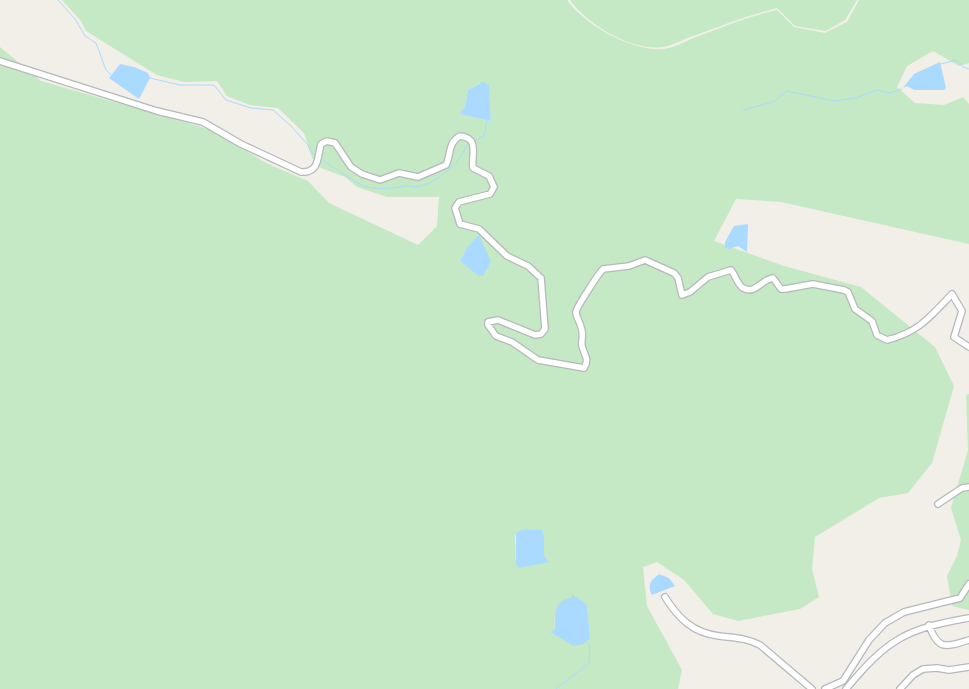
<svg xmlns="http://www.w3.org/2000/svg" width="969" height="689" font-family="'DM Sans',sans-serif">
  <style>
    .green { fill: #c5e8c5; fill-rule: evenodd }
    .water { fill: #aadaff }
    .lines { fill: none; stroke-linecap: round; stroke-linejoin: round }
    .stream { stroke: #aadaff; stroke-width: 1 }
    .minor-casing { stroke: #b5b8bc; stroke-width: 8 }
    .minor { stroke: #fff; stroke-width: 5.5 }
  </style>
  <rect width="100%" height="100%" fill="#f1efe8"/>
  <path class="green" d="M62,0h505c18,25 65,52 97,49 10,-1 22,-8 32,-12 27,-10 53,-21 81,-27l17,17 31,6 22,-11 12,-22h110v63l-10,3 -26,-15 -26,15 -10,21 18,16 29,2 19,-8 6,7v140l-188,-42 -45,-3 -22,42 70,25 77,21 74,60 19,39 -22,77 -24,30 -29,5 -64,39 -3,32 7,28 -19,12 -62,12 -25,-7 -29,-34 -27,-18 -14,5 4,39 35,64 -4,19h-678v-642l41,34 171,49 54,33 42,18 21,22 89,42 19,-19 2,-29h-52l-30,-10 -12,-10 -24,-9 -9,-10 -8,-25 -26,-25 -28,-3 -23,-9 -10,-15 -33,1 -27,-7 -71,-44 -5,-10zM479,83l10,2 2,36 -32,-7 6,-7 3,-17zM483,244l7,21 -13,10 -17,-14 6,-12zM522,530l13,1 9,5v19l4,5 -32,4 -1,-28 1,-3zM574,597l13,8 3,33 -39,-6 4,-3 -1,-10z
    M570,0h287l-12,20 -19,11 -31,-5 -18,-18c-28,7 -54,17 -81,27 -10,3 -22,10 -33,12 -31,5 -76,-23 -93,-47z
    M969,394v216l-17,-4 -5,-30 10,-20 4,-16 -10,-32 17,-58 -2,-55z"/>
  <path class="water" d="M940,62l6,26 -2,2h-30l-7,-4 -4,2 11,-14z
    M120,64l14,3 14,6 2,5 -11,21 -30,-21z
    M482,82l7,3 2,36 -32,-7 6,-7 3,-17z
    M748,224l-1,28 -9,-6 -9,3 -4,-1v-6l9,-16z
    M479,235l12,27 -8,14 -6,-1 -17,-14 6,-12z
    M541,529l3,7v19l5,7 -30,6 -3,-4v-31c8,-6 16,-1 25,-4z
    M659,574l10,4 6,8 -23,9c-6,-11 0,-15 7,-21z
    M574,594v3h3l10,8 3,33 -6,6 -10,2 -24,-14 5,-3c-1,-13 0,-29 15,-31z"/>
  <g class="lines">
    <path class="stream" d="M58,0l17,19 10,17 11,7 10,27 6,6
      M941,64l16,-4 6,7 6,2
      M150,78l30,7h34l12,15 25,8 22,2 18,16 17,19 3,7 6,4
      M743,110l30,-8 14,-11 47,10 22,-3 21,-8 13,3 12,-4
      M474,141l10,-5 3,-16
      M320,158c8,6 39,27 46,29 13,2 25,2 38,-1 6,-1 10,2 15,0 20,-4 42,-24 48,-42l3,-1
      M556,689l33,-26 1,-18 -4,-4"/>
    <defs>
      <path id="minor" d="M0,61l157,50 46,11 38,22 60,28c18,1 16,-13 20,-28l6,-3 8,2 16,24 11,7 18,6 19,-7 19,4 28,-12c5,-10 2,-23 14,-29 20,2 11,19 13,32l16,8 5,11 -4,7 -31,8 -4,6 5,16 19,5 28,27 21,10 13,12 4,51 -4,5 -6,1 -37,-15 -10,2v3l8,11 16,6 26,18 46,8c6,-9 0,-13 -2,-22 -1,-7 2,-12 -1,-19 -1,-5 -5,-10 -5,-15 0,-4 23,-39 27,-43l26,-3 16,-6 29,13 4,5 4,17 8,-3 18,-15 23,-7c5,6 6,14 12,18 12,7 19,-9 30,-10l8,11h4l28,-5 31,6 4,2 7,17 17,12 5,14 10,5c32,-8 43,-23 65,-46l10,17 -8,26 15,10
        M938,504l24,-16 7,-1
        M665,597c13,21 28,36 54,39 15,2 28,2 41,9l52,44
        M929,625c9,26 17,22 40,15
        M825,689l18,-8 26,-41 16,-17 19,-11 56,-14 9,-14
        M846,689c42,-50 59,-60 123,-71
        M900,689l13,-14 10,-6 14,-1 12,2 20,-3"/>
    </defs>
    <use href="#minor" class="minor-casing"/>
    <use href="#minor" class="minor"/>
  </g>
</svg>
